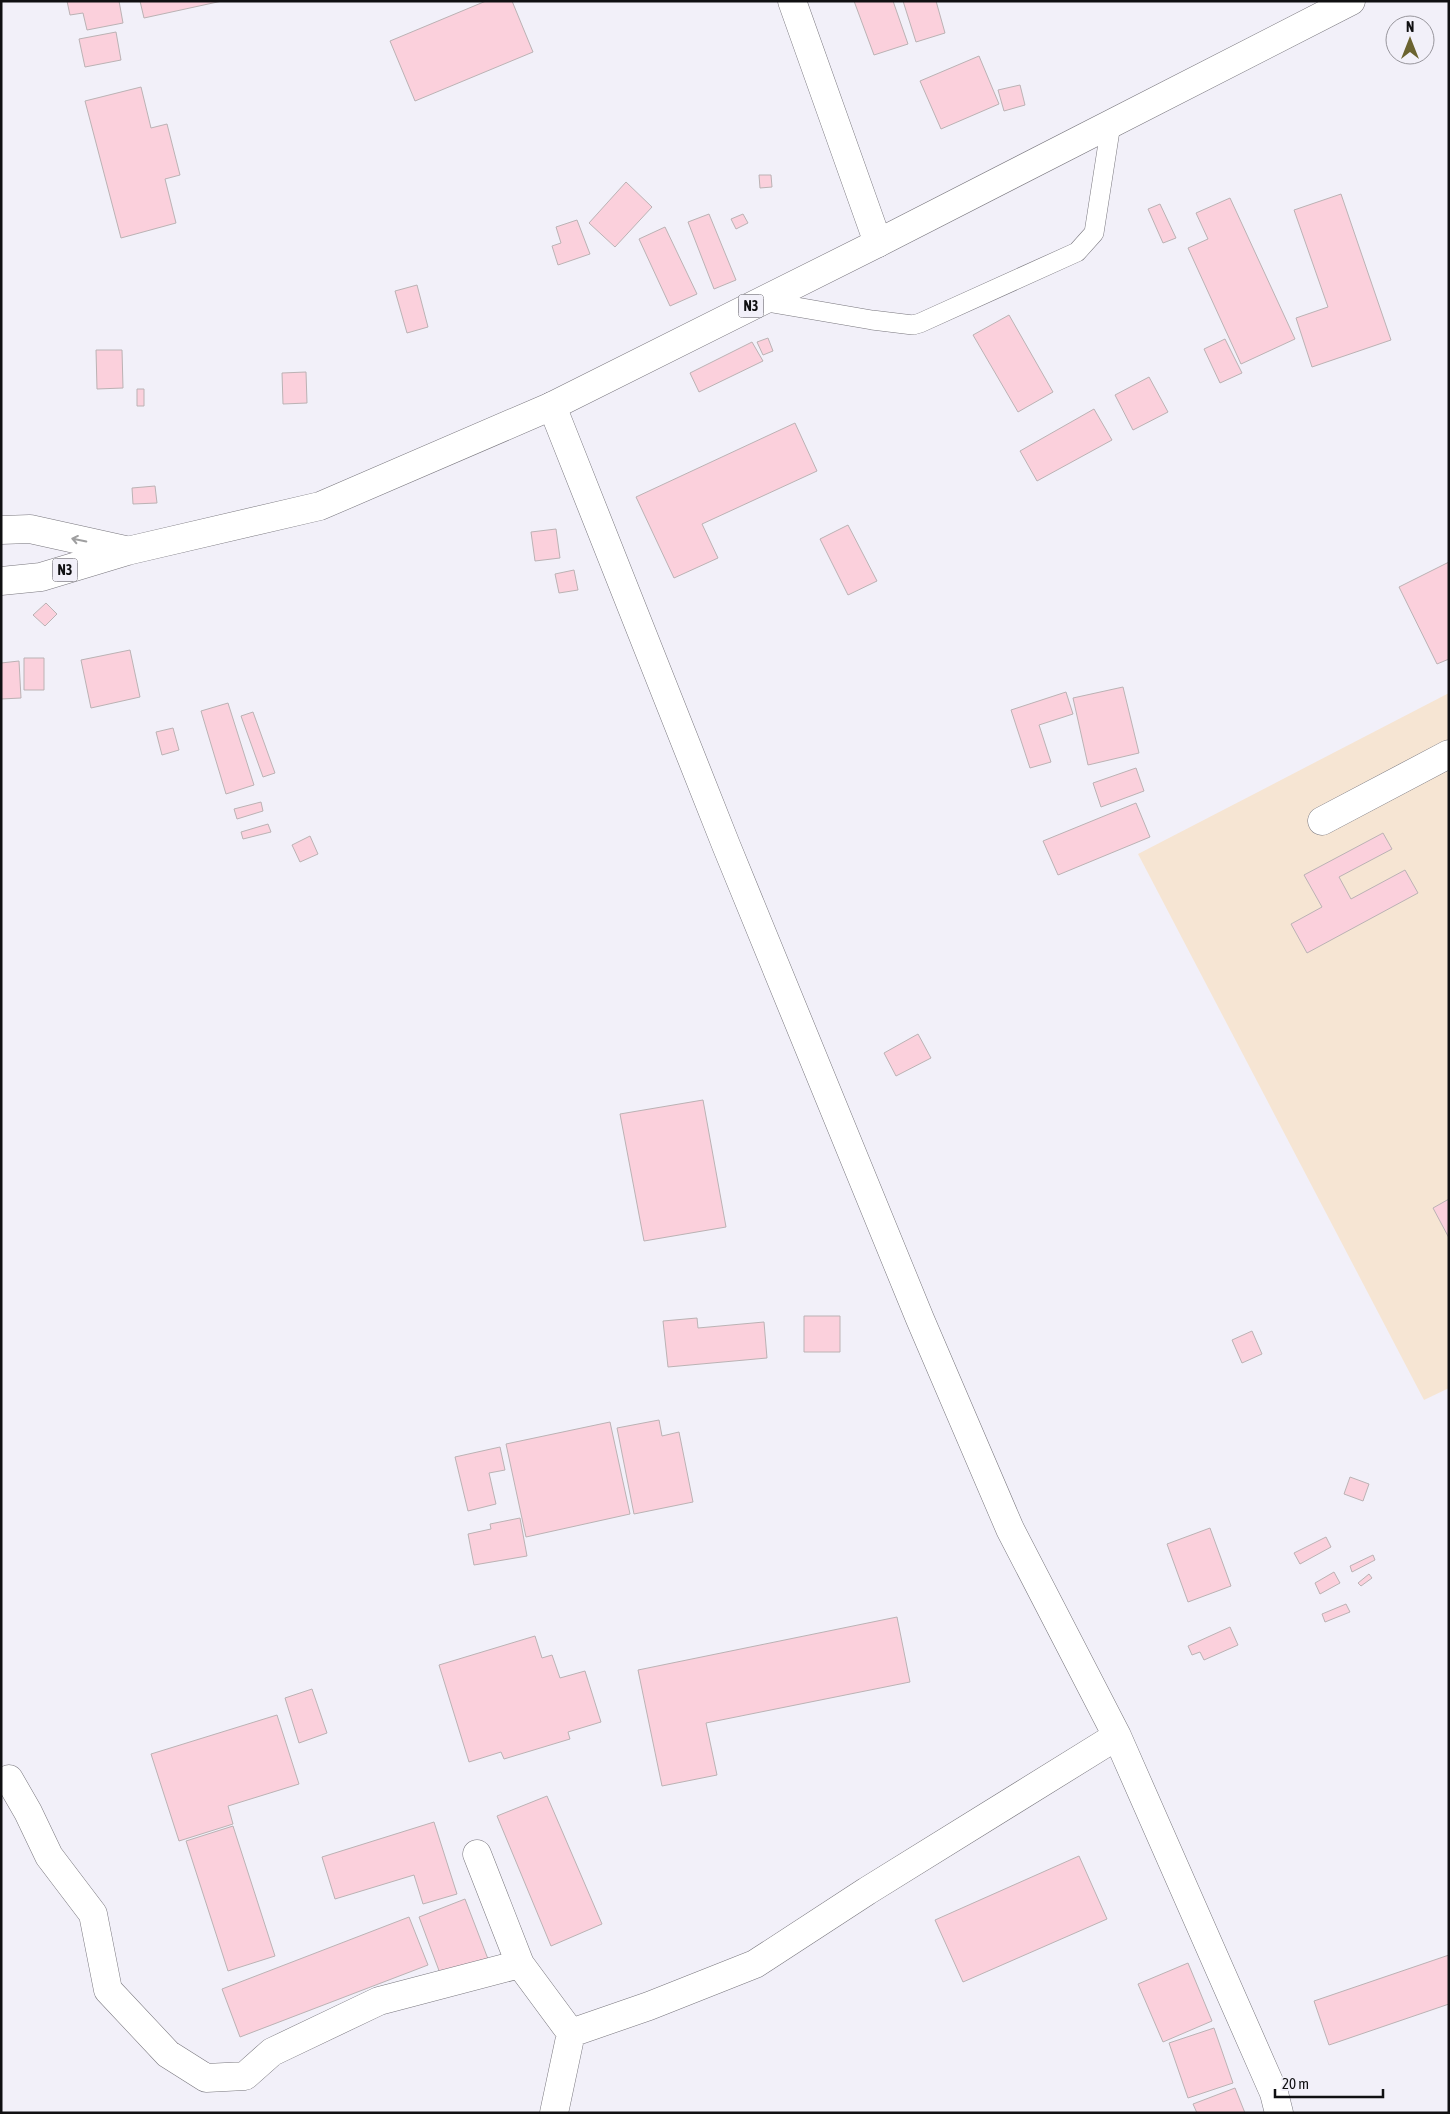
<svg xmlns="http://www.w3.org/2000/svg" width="1450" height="2114" font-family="'Asap Condensed',sans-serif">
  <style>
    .industrial { fill: #f6e5d3 }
    .building { fill: #fbd0dc; stroke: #bbb2b4 }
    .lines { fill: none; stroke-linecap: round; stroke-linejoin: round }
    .service-casing { stroke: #78767d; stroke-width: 20 }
    .minor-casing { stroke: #78767d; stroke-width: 29 }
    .primary-casing { stroke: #78767d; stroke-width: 29 }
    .service { stroke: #fff; stroke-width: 19 }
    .minor { stroke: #fff; stroke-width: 28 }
    .primary { stroke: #fff; stroke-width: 28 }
    .oneway { stroke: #9f9fa0 }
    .labels { text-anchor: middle; stroke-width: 5; stroke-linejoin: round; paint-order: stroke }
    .shield { fill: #f2f0f9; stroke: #545357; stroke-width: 1 }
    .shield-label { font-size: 14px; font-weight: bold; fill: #101012 }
  </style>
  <rect width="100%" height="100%" fill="#f2f0f9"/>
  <path class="industrial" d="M1449,693v695l-25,12 -286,-546z"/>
  <path class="building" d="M67,1h52l4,22 -36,7 -4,-17 -13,2z
    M140,1h82l-78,17z
    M486,1h26l21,51 -118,49 -25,-60z
    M854,1h39l15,43 -34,11z
    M903,1h33l9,32 -29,9z
    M116,32l5,28 -36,7 -6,-28z
    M979,56l20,48 -58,25 -21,-48z
    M1020,85l5,20 -21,6 -6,-21z
    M141,87l10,41 16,-4 13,51 -15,4 11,44 -55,15 -36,-137z
    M759,175h12l1,12 -12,1z
    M626,182l26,25 -37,40 -26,-24z
    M1341,194l50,146 -79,27 -16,-49 32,-11 -34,-97z
    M1230,198l65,141 -54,25 -53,-116 20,-9 -12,-26z
    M1160,204l16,34 -13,5 -15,-34z
    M709,214l27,66 -22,9 -26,-67z
    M743,214l5,9 -12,6 -5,-10z
    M577,220l13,34 -32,11 -6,-19 9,-3 -5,-16z
    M665,227l32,67 -27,12 -31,-67z
    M417,285l11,42 -21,6 -12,-42z
    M1009,315l44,77 -35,20 -45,-77z
    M768,338l5,13 -10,4 -6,-13z
    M1225,339l17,34 -22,10 -16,-34z
    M752,342l11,19 -64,31 -9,-19z
    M96,350h26l1,38 -26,1z
    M306,372l1,31 -24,1 -1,-31z
    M1149,377l19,35 -35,18 -18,-35z
    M137,389h7v17h-7z
    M1094,409l18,31 -75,41 -17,-30z
    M795,423l22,48 -115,53 16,34 -44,20 -38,-81z
    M155,486l2,17 -24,1 -1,-16z
    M848,525l29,56 -29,14 -28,-56z
    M556,529l4,29 -25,3 -4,-29z
    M1449,562v97l-12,5 -38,-77z
    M574,570l4,20 -19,3 -4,-19z
    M46,603l11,11 -12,12 -12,-11z
    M130,650l10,47 -49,11 -10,-48z
    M24,658h20v32h-20z
    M19,661l2,37 -20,1v-36z
    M1123,687l16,66 -51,12 -15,-67z
    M1066,692l7,22 -34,11 12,37 -21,6 -19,-58z
    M228,703l26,82 -28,9 -25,-83z
    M253,712l22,61 -12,4 -22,-61z
    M173,728l6,22 -17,5 -6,-23z
    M1136,768l8,23 -43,16 -8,-24z
    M261,802l2,9 -26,8 -3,-10z
    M1136,803l14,34 -92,38 -15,-34z
    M268,824l3,8 -28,7 -2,-7z
    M1383,833l9,16 -53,28 12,22 54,-29 13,23 -111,60 -16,-29 31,-17 -18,-32z
    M310,836l8,18 -18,8 -8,-17z
    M918,1034l13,24 -35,18 -12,-23z
    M703,1100l23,127 -82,14 -24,-127z
    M1449,1199v39l-16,-30z
    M804,1316h36v36h-36z
    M697,1318l1,10 66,-6 3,36 -99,9 -5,-46z
    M1252,1331l10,23 -20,9 -10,-23z
    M659,1420l3,16 17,-4 14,70 -59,12 -17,-86z
    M610,1422l20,92 -104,23 -20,-93z
    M500,1447l5,23 -16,3 7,31 -28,7 -13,-54z
    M1350,1477l19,7 -6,17 -19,-7z
    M520,1518l7,38 -53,9 -6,-31 23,-5 -1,-5z
    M1210,1528l21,58 -43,16 -21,-58z
    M1326,1537l5,10 -31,17 -6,-11z
    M1373,1555l2,5 -23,12 -2,-6z
    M1334,1572l6,11 -20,11 -5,-11z
    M1369,1574l3,4 -11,8 -3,-3z
    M1346,1604l4,8 -25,10 -3,-8z
    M897,1617l13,65 -204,41 11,52 -55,11 -24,-116z
    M1230,1627l8,18 -34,15 -4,-8 -8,3 -4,-9z
    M535,1636l7,22 10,-3 8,23 25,-7 16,51 -33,10 2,7 -66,20 -3,-7 -32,10 -30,-97z
    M312,1689l15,44 -28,10 -14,-45z
    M277,1715l22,69 -71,22 5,18 -54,17 -28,-87z
    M547,1796l55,128 -51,22 -54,-130z
    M434,1822l23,72 -34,10 -9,-29 -79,24 -13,-42z
    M233,1826l42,130 -47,15 -42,-130z
    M1079,1856l28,63 -144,63 -28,-62z
    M465,1899l23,60 -47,17 -22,-59z
    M409,1917l19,48 -188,72 -18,-48z
    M1449,1955v49l-120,41 -15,-44z
    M1188,1963l24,58 -49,21 -25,-58z
    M1214,2028l19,55 -45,15 -19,-55z
    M1235,2088l10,25h-48l-4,-9z"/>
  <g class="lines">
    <defs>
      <path id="service" d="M762,301l110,19 41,5 7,-2 157,-71 17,-19 17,-109"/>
      <path id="minor" d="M792,1l86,242
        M552,406l174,439 194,474 90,210 107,207 157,357 5,20
        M1322,821l127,-67
        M9,1779l19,33 21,44 44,58 15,76 60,64 38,24 39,-2 27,-24 107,-51 141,-37
        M477,1854l43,110 51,69
        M554,2113l17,-80 78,-27 106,-42 112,-73 250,-155"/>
      <path id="primary" d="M1,530l29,-1 95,21
        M1,581l40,-4 86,-26 193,-45 232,-100 326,-163 473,-242"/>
    </defs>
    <use href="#service" class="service-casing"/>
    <use href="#minor" class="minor-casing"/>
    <use href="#primary" class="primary-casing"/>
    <use href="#service" class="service"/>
    <use href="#minor" class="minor"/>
    <use href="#primary" class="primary"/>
  </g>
  <defs><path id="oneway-shaft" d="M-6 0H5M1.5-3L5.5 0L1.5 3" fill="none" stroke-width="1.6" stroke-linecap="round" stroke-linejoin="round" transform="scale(1.25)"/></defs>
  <use class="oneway" href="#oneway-shaft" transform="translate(79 540) rotate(-168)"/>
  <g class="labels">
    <g class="shield">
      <rect x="738.5" y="294.5" width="25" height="23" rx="4"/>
      <rect x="52.5" y="558.5" width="25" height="23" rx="4"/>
    </g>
    <g class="shield-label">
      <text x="751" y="311">N3</text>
      <text x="65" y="575">N3</text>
    </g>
  </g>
  <rect width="1450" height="2114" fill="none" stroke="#101012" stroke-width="5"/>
  <g transform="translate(1410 40)"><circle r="24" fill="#f2f0f9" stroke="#98969d"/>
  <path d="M0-4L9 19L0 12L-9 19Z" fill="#6b6330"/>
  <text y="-8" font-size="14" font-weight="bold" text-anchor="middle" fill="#101012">N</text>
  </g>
  <path d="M1275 2089v8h108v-8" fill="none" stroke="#101012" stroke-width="2.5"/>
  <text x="1282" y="2089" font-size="15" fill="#101012" stroke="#f2f0f9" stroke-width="4" paint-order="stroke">20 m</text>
</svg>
